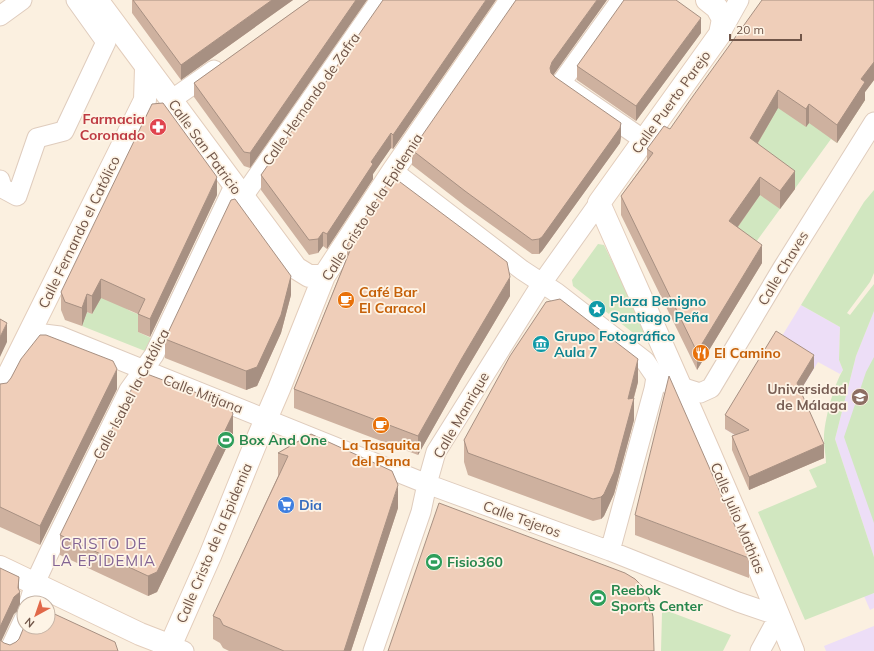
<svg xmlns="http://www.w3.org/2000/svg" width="874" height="651" font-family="Mulish,sans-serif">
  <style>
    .education { fill: #eddef7 }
    .green { fill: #d1e7c0 }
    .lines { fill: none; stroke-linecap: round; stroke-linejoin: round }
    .street-casing { stroke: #dfccbd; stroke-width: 21 }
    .secondary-casing { stroke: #e3cdbb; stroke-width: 24 }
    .street { stroke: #fff; stroke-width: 19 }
    .secondary { stroke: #fff; stroke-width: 22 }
    .wall { fill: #ceb19f }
    .shaded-wall { fill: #a79082 }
    .building { fill: #efceb9; stroke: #a79082 }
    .labels { text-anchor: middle; stroke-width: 3.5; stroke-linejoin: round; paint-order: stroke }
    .street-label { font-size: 14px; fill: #715649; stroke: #fef4e6 }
    .health-label { font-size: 14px; font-weight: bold; fill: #be3a42; stroke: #fef4e6; text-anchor: end }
    .food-label { font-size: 14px; font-weight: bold; fill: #c56008; stroke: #fef4e6; text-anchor: start }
    .culture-label { font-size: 14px; font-weight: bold; fill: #0d838f; stroke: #fef4e6; text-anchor: start }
    .education-label { font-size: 14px; font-weight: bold; fill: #785e54; stroke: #fef4e6; text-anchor: end }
    .leisure-label { font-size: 14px; font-weight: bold; fill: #27864d; stroke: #fef4e6; text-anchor: start }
    .shop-label { font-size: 14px; font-weight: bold; fill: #366cbe; stroke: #fef4e6; text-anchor: start }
    .neighbourhood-label { font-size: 15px; letter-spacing: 1px; fill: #836494; stroke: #fef4e6 }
  </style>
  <rect width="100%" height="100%" fill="#fbf0e0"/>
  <path class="education" d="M801,305l39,22 -1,33 4,10 -3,4 -22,-12 -55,90 -38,-23z
    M874,311v246l-39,-118 21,-83z
    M874,593v15l-4,2 -6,-14z
    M874,626v25h-48l-2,-5z"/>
  <path class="green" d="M827,73l38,27 -28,43 -6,-4 -75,103 -20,-13 -72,-85z
    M874,190v83l-4,9 -23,31 3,2 24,-31v27l-18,45 -21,83 39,118v36l-69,27 -47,-108 59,-25 -8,-17 17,-7c0,-7 -2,-15 -2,-22 -1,-17 10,-57 19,-71l-4,-10 1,-33 -39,-22 63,-103z
    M598,244l6,1 43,88 -1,4 -5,2 -68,-53 -1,-6z
    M103,293l27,18 15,6 -7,15 13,6 -6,13 -63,-25 5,-14 5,2z
    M874,357v166l-30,-86 22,-65z
    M665,610l66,25 -8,16h-62l1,-38z"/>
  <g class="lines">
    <defs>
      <path id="street" d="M621,0l-60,83 83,57
        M0,16l22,-16
        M720,34l19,-34
        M171,100l43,-30
        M393,171l129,99 35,23 88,68 11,16 -2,12 -44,162
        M0,180l2,8 15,8 20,-58 27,-7 42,-89 -30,-42
        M242,198l138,-198
        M27,338l17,-4 16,2 367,148 183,67 128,51 41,14 -19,35
        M670,385l11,2 19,6 11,-5 71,-119 92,-147
        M29,603l6,-20 13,-28 81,-165 25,-35 80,-169
        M171,646l13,5
        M9,651l15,-32
        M373,651l48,-139 6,-28 9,-32 106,-169 57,-80"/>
      <path id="secondary" d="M97,0l199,268 13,8h15
        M707,0l10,8 6,11 -3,15 -121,169c66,149 133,297 194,448
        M0,392l145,-292 1,-32
        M0,567l140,67 31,12
        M168,651l42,-95 47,-116 22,-51 45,-113 69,-105 118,-171"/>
    </defs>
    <use href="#street" class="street-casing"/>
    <use href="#secondary" class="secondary-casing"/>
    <use href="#street" class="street"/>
    <use href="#secondary" class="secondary"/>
  </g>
  <path class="wall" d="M132,0h161l-112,80 -49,-67z
    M310,0h57l-117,168 -6,-2 -50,-69v-14z
    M496,0l-103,149 -2,-1 -18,26v5l-46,70 -4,-3 -5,7 -9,2 -48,-65v-15z
    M607,0l-54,75 68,62 -1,6 -78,108 -3,3h-7l-67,-48 -53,-41v-15z
    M874,0v80l-9,12v8l-28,43 -28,-20 -3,4 -28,-19 -20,35 37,46 -15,20 -20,-14 -22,32 24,36 -65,107 -76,-155v-19l26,-36v-11l23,-20z
    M701,33l-65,88 -59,-41v-14z
    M217,195l-67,142 -12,-5v-18l-37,-16 -9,16 -5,-2 -5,14 -17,-6 -4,-10v-18z
    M347,245l163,51 -48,81 -44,78 -124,-47v-19l53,-132z
    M291,295l-10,38 -24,53 -11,4 -81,-32v-19z
    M814,368l-14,23 24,67 -75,32 -17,-40v-14l3,-1 -10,-6v-14z
    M638,382l-4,16v22l-20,74 -10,22 -3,3 -8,2 -125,-46 -4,-13v-22z
    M0,384l117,5 -77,156 -40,-18z
    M233,434l-76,158 -9,4 -88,-41v-20z
    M311,434l87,74 -47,143h-122l-6,-3 -3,-5 -7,-4v-23l65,-140v-23z
    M635,515l114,43v20l-114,-43z"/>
  <path class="shaded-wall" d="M272,0h21l-112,80v-15z
    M356,0h11l-117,168v-15z
    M486,0h10l-103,149v-14z
    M597,0h10l-55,77 -2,-9 2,-6z
    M701,18v15l-65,88v-15z
    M874,62v18l-9,12v8l-28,43v-18l24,-46z
    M778,90v18l-28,48v-18z
    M809,104v19l-3,4v-18z
    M621,123v14l-1,6 -78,108 -3,3v-15z
    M391,133v15l-18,26v5l-46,70v-15l44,-72z
    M795,171v18l-15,20v-18z
    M217,177v18l-67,142v-18z
    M760,177v18l-31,44v-18z
    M323,232v14l-5,7v-14z
    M762,245v18l-65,107v-18z
    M291,276v19l-10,38 -24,53 -11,4v-19z
    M510,277v19l-48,81 -44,78v-19l44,-78z
    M101,279v19l-9,16v-18z
    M87,294v18l-5,14v-18z
    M7,323v19l-7,15v-20z
    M814,355v13l-17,28v-13z
    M638,359v23l-8,29 4,-13v22l-20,74 -10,22 -3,3v-22l27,-98z
    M117,369v20l-77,156v-19z
    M233,414v20l-76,158 -9,4v-20z
    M824,444v14l-75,32v-13z
    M398,485v23l-47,143h-7z
    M19,577v16l1,-1v17l-6,5 -14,30v-17z"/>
  <path class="building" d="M133,0h139l-91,65z
    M310,0h46l-106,153 -6,-1 -50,-69z
    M383,0h103l-93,135 -2,-2 -20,29 2,2 -46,70 -4,-2 -5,7 -9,1 -48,-65z
    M516,0h81l-45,62 -2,6 1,5 4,4 66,46 -1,5 -78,109 -3,2 -7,1 -67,-49 -53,-41z
    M624,0h52l25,18 -65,88 -59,-40z
    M762,0h112v62l-13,17 4,3 -28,43 -28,-21 -3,5 -28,-19 -28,48 45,33 -15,20 -20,-14 -31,44 33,24 -65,107 -76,-156 32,-43 -6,-4 17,-23 6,3 23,-33z
    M163,103l54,74 -67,142 -12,-5 7,-15 -44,-20 -9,17 -5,-2 -5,14 -17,-6 -4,-10 91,-188z
    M392,176l115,86 3,15 -48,81 -44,78 -124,-47 57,-141 -4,-3z
    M235,199l56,77 -10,39 -24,52 -11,4 -81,-32 66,-139z
    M560,299l78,60 -10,40 6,-1 -20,74 -10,22 -3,3 -8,2 -125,-46 -4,-13 46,-84 36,-54z
    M0,319l7,4 -7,14z
    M776,331l38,24 -17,28 27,61 -75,33 -17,-41 17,-6 -24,-15z
    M40,335h6l67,26 4,8 -77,157 -40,-19v-123l7,-1 4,-5 10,-19z
    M147,374l82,31 4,9 -76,158 -9,4 -88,-41 76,-155z
    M669,376l80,182 -114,-43z
    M311,434l81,37 6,14 -54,166h-60l-61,-26 -3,-6 -7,-3 75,-160 -10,-3z
    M439,503l186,70 10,6 8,8 6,11 4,19 1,34h-266z
    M0,568l19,9 -1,11 2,4 -6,5 -14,30z
    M48,611l67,31 3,9h-118v-11l4,3 6,2 6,-3 3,-3 5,-12h24z"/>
  <defs>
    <symbol id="pharmacy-disc" viewBox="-11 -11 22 22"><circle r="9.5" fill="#e0444e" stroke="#fef4e6"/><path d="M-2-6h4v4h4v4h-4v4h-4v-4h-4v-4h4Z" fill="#fff"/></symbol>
    <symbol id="cafe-disc" viewBox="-11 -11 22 22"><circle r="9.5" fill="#e8710a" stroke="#fef4e6"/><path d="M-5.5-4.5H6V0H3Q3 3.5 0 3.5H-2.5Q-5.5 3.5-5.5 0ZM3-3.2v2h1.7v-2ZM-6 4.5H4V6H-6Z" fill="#fff"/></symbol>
    <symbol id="sight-disc" viewBox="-11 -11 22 22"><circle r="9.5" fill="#0f9aa8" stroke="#fef4e6"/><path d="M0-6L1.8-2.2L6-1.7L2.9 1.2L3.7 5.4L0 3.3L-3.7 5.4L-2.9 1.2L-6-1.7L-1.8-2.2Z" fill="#fff"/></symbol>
    <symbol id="museum-disc" viewBox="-11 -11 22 22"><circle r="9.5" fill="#0f9aa8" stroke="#fef4e6"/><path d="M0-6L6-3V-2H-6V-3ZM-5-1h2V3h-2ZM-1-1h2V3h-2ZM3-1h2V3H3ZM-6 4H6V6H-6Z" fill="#fff"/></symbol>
    <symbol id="restaurant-disc" viewBox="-11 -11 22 22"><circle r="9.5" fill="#e8710a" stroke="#fef4e6"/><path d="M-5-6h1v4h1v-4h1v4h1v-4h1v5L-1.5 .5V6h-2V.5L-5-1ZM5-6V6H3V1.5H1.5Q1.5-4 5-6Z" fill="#fff"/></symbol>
    <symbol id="university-disc" viewBox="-11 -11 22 22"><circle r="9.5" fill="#8d6e63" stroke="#fef4e6"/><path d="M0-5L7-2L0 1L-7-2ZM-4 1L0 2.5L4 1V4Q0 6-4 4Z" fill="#fff"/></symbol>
    <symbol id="stadium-disc" viewBox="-11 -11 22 22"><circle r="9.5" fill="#2e9e5b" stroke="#fef4e6"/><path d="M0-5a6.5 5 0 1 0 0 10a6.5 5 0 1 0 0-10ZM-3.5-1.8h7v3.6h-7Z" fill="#fff"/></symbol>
    <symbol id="supermarket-disc" viewBox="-11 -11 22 22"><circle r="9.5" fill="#3f7fe0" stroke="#fef4e6"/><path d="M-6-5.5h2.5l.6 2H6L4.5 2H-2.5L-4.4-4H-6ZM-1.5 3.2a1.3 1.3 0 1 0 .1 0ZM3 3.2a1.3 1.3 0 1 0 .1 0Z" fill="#fff"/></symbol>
  </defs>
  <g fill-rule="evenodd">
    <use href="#pharmacy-disc" x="148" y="117" width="20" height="20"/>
    <use href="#cafe-disc" x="336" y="290" width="20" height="20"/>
    <use href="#sight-disc" x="587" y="299" width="20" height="20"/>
    <use href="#museum-disc" x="531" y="334" width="20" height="20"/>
    <use href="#restaurant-disc" x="691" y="343" width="20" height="20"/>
    <use href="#university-disc" x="850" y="387" width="20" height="20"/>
    <use href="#cafe-disc" x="371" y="415" width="20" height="20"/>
    <use href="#stadium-disc" x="216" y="430" width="20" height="20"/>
    <use href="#supermarket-disc" x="276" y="495" width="20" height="20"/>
    <use href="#stadium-disc" x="424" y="552" width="20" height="20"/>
    <use href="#stadium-disc" x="588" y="588" width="20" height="20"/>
  </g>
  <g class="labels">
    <g class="street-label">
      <text transform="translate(311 99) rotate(-55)" y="5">Calle Hernando de Zafra</text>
      <text transform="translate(671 102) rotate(-54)" y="5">Calle Puerto Parejo</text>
      <text transform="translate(205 147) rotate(54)" y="5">Calle San Patricio</text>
      <text transform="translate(372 207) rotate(-57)" y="5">Calle Cristo de la Epidemia</text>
      <text transform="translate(79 232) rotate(-64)" y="5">Calle Fernando el Católico</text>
      <text transform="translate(783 268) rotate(-59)" y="5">Calle Chaves</text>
      <text transform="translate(131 394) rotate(-62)" y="5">Calle Isabel la Católica</text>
      <text transform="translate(203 394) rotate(21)" y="5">Calle Mitjana</text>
      <text transform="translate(461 415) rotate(-60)" y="5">Calle Manrique</text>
      <text transform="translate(738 518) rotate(67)" y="5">Calle Julio Mathias</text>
      <text transform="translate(522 519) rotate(20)" y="5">Calle Tejeros</text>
      <text transform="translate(214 543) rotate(-67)" y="5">Calle Cristo de la Epidemia</text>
    </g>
    <g class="health-label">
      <text x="145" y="124">Farmacia<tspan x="145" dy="16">Coronado</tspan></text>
    </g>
    <g class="food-label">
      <text x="359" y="297">Café Bar<tspan x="359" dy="16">El Caracol</tspan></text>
      <text x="714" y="358">El Camino</text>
      <text x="381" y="450" text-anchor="middle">La Tasquita<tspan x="381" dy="16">del Pana</tspan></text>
    </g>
    <g class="culture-label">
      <text x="610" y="306">Plaza Benigno<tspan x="610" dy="16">Santiago Peña</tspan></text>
      <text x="554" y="341">Grupo Fotográfico<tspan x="554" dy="16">Aula 7</tspan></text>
    </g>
    <g class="education-label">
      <text x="847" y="394">Universidad<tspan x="847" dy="16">de Málaga</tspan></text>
    </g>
    <g class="leisure-label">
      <text x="239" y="445">Box And One</text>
      <text x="447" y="567">Fisio360</text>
      <text x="611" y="595">Reebok<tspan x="611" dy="16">Sports Center</tspan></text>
    </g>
    <g class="shop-label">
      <text x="299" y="510">Dia</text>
    </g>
    <g class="neighbourhood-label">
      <text x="104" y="549">CRISTO DE<tspan x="104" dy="17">LA EPIDEMIA</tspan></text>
    </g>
  </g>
  <g transform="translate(36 615) rotate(220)"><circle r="19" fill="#fef4e6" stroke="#c6b5a7"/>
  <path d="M0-3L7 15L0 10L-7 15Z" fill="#e16849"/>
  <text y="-6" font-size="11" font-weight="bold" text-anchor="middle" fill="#715649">N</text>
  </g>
  <path d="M730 34v6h71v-6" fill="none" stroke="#715649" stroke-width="2"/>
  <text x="736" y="34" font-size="12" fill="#715649" stroke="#fef4e6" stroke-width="3" paint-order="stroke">20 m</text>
</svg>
